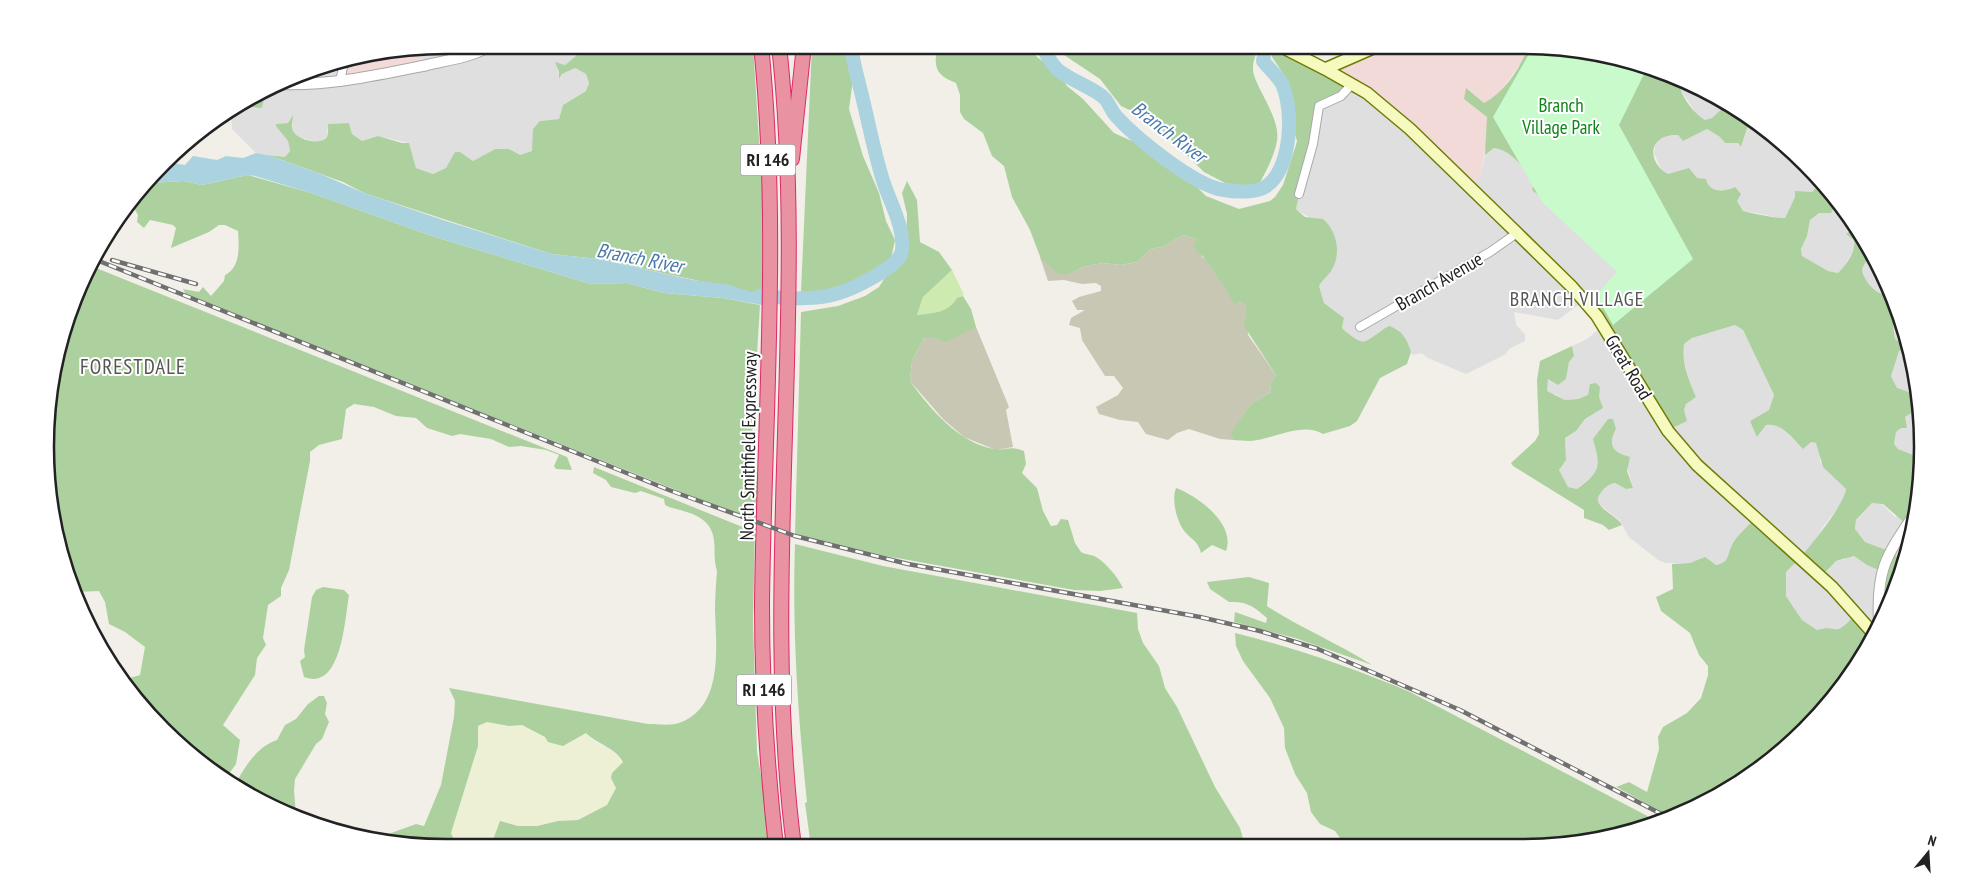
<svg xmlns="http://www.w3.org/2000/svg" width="1968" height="893" font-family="'PT Sans Narrow',sans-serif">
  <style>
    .residential { fill: #e0dfdf }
    .commercial { fill: #f2dad9 }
    .construction { fill: #c7c7b4 }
    .farmland { fill: #eef0d5 }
    .grass { fill: #cdebb0 }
    .forest { fill: #add19e }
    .park { fill: #c8facc }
    .water { fill: #aad3df }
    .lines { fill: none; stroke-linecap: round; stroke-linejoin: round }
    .river { stroke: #aad3df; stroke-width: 14 }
    .minor-casing { stroke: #a9a9a9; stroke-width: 10 }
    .tertiary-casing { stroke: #a9a9a9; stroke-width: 12 }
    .secondary-casing { stroke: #707d05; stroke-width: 14 }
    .motorway-casing { stroke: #dc2a67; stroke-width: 16 }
    .minor { stroke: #fff; stroke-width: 8 }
    .tertiary { stroke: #fff; stroke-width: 10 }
    .secondary { stroke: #f7fabf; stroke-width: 11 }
    .motorway { stroke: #e892a2; stroke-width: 14 }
    .rail-casing { stroke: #707070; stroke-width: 4.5 }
    .rail { stroke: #fff; stroke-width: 2.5; stroke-dasharray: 8; stroke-linecap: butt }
    .labels { text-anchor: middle; stroke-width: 4; stroke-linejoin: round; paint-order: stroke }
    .shield { fill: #fff; stroke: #646464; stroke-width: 1 }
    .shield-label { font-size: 18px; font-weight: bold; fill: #222 }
    .park-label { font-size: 19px; fill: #0c8416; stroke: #fff }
    .street-label { font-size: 19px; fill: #222; stroke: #fff }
    .water-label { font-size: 20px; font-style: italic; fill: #4a7aab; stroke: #fff }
    .neighbourhood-label { font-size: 20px; letter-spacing: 1px; fill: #555; stroke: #fff }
    .quarter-label { font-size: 21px; letter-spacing: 1px; fill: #555; stroke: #fff }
    .rim { fill: none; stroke: #222; stroke-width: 2.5 }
  </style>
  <rect width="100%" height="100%" fill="#f2efe9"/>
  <path class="residential" d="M447,45h129l1,10 -12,10 -9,-2 4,15 2,-4 13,-6 11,6 3,9 -3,8 -23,14 -4,14 -19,2 -8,30 -12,4 -25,-6 -22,12 -13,-9 -14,16 -13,6 -17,-6 -7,-25 -31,-7 -16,5 -10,-7 -3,-11 -21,1 -1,12 -3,4 -6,2 -20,-5 -5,-4v-17l-5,7 -11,1 11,17 2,10 -5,6 -29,-4 -24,-24 -1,-19 9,-7 8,4 14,1 4,-18 51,-24 27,-4 78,2 -1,-15z
    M1679,79l43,20 6,4 -16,15 -7,2 -7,-4 -14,-21 -5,-8z
    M1348,85l132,92 5,-22 9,-7 8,1 13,9 7,8 105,92 -20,45 -14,11 -12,-11 -23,17 -44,-8 2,13 9,9v7l-16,8 -3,5 -40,20 -38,-16 -7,-5 -9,2 -1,-3 -31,-21 -7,8 -9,3 -9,-2 -13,-12 2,-10 -20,-15 -5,-17 -7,-67 -16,-10 22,-98z
    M1750,119l36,26 35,37 -9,10 -17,5 -10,21 -6,1 -12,-4 -24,-4 -6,-10 -12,-10 -13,-2 -15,-11 -29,-4 -6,-3 -8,-18 2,-12 13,-6h9l5,6 24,-12 13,8 5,6h13l3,4z
    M1839,201l16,26 -8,5 7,8 1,7 -11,20 -6,6 -10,-2 -23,-12 -3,-3 -1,-7 6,-13 3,-16 9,-7h12z
    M1871,252l11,17 10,28 -8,-1 -18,-13 -4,-14z
    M1899,317l10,26 9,52 -21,-7 -6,-12 1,-9 7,-16 3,-2 -7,-10 -2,-14z
    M1735,325l8,5 31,65 -5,15 -18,11 7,15 8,-11 7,-2 8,4 21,21 9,-6 5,1 4,9v10l26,27 -1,9 -22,29 -11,20 -14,12 -67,-5 -9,10 -6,1 -11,-7 -15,5h-24l-8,-3 -29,-23 -9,-16 -23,-19v-5l10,-12 8,-2 11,6 7,-1 -9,-32 -7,-3 -6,-7 -1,-7 6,-10 -8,-10 -14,20 5,23 -3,11 -19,16 -9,-2 -3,-4 -7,-13 8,-10 -1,-22 11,-7 9,-12 18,-11 -15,-13 -10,4 -13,1 -10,-6h-5l-4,-3 2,-12h18l3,-17 5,-6 -2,-10 15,-7 13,-11 84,82 2,-7 10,-6 -7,-15 -7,-30 1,-8 9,-6z
    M1917,407h3l2,14 -2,37 -22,-9 -4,-4 2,-13 5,-4 4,-11z
    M1880,502l15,15 22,-8 -12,53 -16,-11 -24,-9 -10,-13 1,-8 16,-18z
    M1851,555l30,15 -1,50 -6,12 -31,-3 -6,2 -15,-2 -5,1 -15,-10 -16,-24v-24l12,-12 23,18 15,-17 7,-1z"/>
  <path class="commercial" d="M1378,45l151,1 -6,14 -25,35 -14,8 -13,-11 -1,11 17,14v24l-7,36 -12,12 -62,-60 -74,-58z
    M421,49l1,15 -79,16 1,-18z"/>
  <path class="construction" d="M1183,235l14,4 5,18 8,5 8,18 4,1 12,22 6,-2 7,6 1,28 28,40 -6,9 1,8 -20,12 -19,29 1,7 -13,-1 -31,-10 -12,4 -9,7 -22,-6 -8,-12 -18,-2 -21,-6 -3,-7 22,-12 5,-7 -9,-12h-9l-23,-36 -2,-12 -11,-3 2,-7 14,-8h-8l-5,-9 7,-4 22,-6v-5l-5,-3 -14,1 -18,-4 -16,1 -8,-24 30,17 13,-7 20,-4 17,2 17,-3 14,-13 13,-3z
    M974,322l35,85 -3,3 7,37 -17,3 -32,-13 -21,-18 -33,-38 2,-20 12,-23z"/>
  <path class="farmland" d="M486,722l23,4 12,-1 24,12 41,-4 9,9 24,12 4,8 -12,16 5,10 -9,17 -29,15 -20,1 -21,5h-19l-17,-5 -11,27h-32l-7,-15 27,-87v-20z"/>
  <path class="grass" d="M952,270l12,25c-9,3 -10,12 -18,15 -8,4 -20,4 -29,5l6,-18z"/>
  <path class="forest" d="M576,45h30l16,7 6,-2 6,-5h119l12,190 -1,57 -10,1 -155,-34 -48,-5 -187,-61 -21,-11 -75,-27 17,2 5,-6 -2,-10 -12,-15v-2l12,-1 5,-8c0,6 -2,11 0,16 3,8 25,14 32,8 4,-3 3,-10 3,-15l21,-1 3,11 10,7 16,-5 24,7h7l7,25 17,6 13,-6 9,-16h5l13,9 22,-12h14l11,6 12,-4 1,-22 7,-8 19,-2 4,-14 23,-14 3,-8 -3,-9 -11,-6 -13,6 -3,5v-7l-4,-10 10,3 12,-10z
    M812,45h31l10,34 -4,30 14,47 16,37 7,28 9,19 -5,23 -5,5 -33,15 -39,10 -12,-1z
    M945,45h86l6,12 20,14 10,15 16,13 31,34 29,13 17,16 38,26 8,8 33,13 31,-8 5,-4 8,-12 12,-37 2,-7 -5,-17 -4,-43 -16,-24v-11l76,37 -5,9 -23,12 -24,105 9,8 18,2c14,12 19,35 8,52 -3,5 -9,9 -12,15l5,17 20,15 -2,10c26,24 23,11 47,-2 13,4 18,13 22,26l-4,12 -27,14 -23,43 -7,5 -27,8c-19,-12 -46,3 -66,6 -8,2 -16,0 -24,0l-2,-7 20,-29 20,-12 -1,-8 6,-9 -32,-49 3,-19 -7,-6 -6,3 -12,-22 -4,-2c-8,-19 -13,-20 -25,-34l4,-7 -14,-4 -19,11 -13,3 -14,13 -17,3 -17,-2 -20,4 -13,7h-11l-18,-15 -11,-29 -18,-33 -8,-31 -12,-10 -9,-23 -19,-14 -4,-7v-17l-4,-12c-18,-7 -23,-14 -19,-33z
    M1049,45h166l11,5 4,-5h29c-2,7 -6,15 -6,23 -1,16 28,48 24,73 -3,16 -12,33 -20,47l-32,-5 -21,-11 -53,-52 -30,-14 -21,-27z
    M1529,46l122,20 28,13c-1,14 14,34 26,41l7,-2 16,-15 22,16 -9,28 -3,-4h-13l-5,-6 -13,-8 -24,12 -5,-6c-31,-1 -31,28 -10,39l21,-6 8,10 9,1c3,14 18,13 29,8l6,7 -4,7 6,10c8,2 35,8 42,7l10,-21v-6l17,1 9,-10 18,19 -8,12h-12l-9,7 -3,16 -6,13 1,7 26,15 10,2c8,-8 18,-21 16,-33l-8,-6 9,-7 16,25 -9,17c2,14 15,26 30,28l8,20 -7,8 2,14 11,9 -7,3 -8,25 6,12 21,7 2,12 -15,10 2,11h-6l-5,4 -2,12 4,5 23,9 -1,41 -3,10 -11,15 -23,-20 -11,-1 -16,17 -1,9 10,13 24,9 16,11 -3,14 -22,44 1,-49 -14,-6 -13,-9 -18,5 -16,17 -22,-18 -12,12v24l16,24 15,10c22,-7 15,10 38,-15l19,18 -19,37 -89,95 -94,53 -61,-34 5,3 13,-5 18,10 12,-43 -1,-12 5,-10 24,-14 14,-15 7,-23v-9l-9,-11 -9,-22 -29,-22 -5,-14 17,-8 -1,-25 18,-1 15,-6 11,8c14,-3 11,-10 16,-20 4,-9 15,-17 21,-25l45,39c12,-11 47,-56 48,-70l-23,-22 -7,-24 -5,-1 -8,7c-11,-11 -22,-27 -37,-24l-9,12 -7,-16 19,-11 5,-15 -31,-65 -8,-5 -43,13 -8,6c-3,18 5,37 12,53l-10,7 -2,6 3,11 -19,9 -75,-116 14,-11 24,-35 -99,-78 3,-8c-12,-14 -23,-32 -41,-34l-9,7 2,-38 -23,-18 2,-11 18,15c22,-12 35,-34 45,-57z
    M266,90l-4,18 -14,-1 -8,-4z
    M248,175l63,18 124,44 156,47 36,-1 37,10 59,5 37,7 -9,147 9,47 -1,19 -15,-1 -558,-222 -3,-6 16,3 4,-5 8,9 13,-15 1,-6c16,-8 14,-29 13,-44l-13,-6h-6l-10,7 -38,16 5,-20 -3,-3 -23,-5 -6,8 -7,-6 1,-7 -4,-7h-4l20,-25 34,-2 18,4z
    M907,181l10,19 3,42 19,10 13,18 -29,27 -6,18c17,-2 31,-2 40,-17l6,-2 8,13 5,18 -30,15 -14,-5 -8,1 -12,23 -2,20c20,28 49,62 84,68 14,2 14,-4 30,2l2,13 -4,9 15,15 6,23 8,15 6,-1 4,-6 7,1 7,23 6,9c5,3 10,2 15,5 11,7 21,19 27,31l-23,3 -26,-1 -188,-34 -91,-22 6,-222 37,-6 27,-10 14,-9 12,-19 15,-12 1,-42 -5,-21z
    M91,266l476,191 5,13 -16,-1 -2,-3 5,-11 -13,-5 -25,-4 -12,1 -18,-8 -31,-5 -8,2 -25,-8 -11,-10 -20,-2 -22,-9 -20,-3 -8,5 -4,30 -23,6 -9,7v9l-21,109 -8,18v8l-13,9 -5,33 3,7 -9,13 -2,17 -32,50 17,15 -4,24 -10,14c-42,-23 -76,-59 -103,-98l17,-5 5,-28 -20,-15 -16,-8 -4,-22 -6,-11 -21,1 -25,-67 -8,-79 8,-78z
    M1572,346l2,10 -5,6 -3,17 -8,6 -10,-6 -1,12 18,9 13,-1 10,-4 2,-11 6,-1 4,4 -1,10 4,11 -18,11 -9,12 -11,7 1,22 -7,10 9,17 9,2c24,-18 24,-22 16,-50l15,-20h5l3,10c-9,16 -3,24 14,28l-3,14 6,17 -7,1 -11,-6c-8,2 -10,4 -15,11 -10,12 17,21 22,31l-13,5 -6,-5 -19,-7v-8l-71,-44 -2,-3 24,-22 4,-7 -2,-54 3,-19z
    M594,467l146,59 15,2 -2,93 4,131 16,95 -283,1 10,-27 18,5h19l21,-5 20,-1 29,-15 9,-17 -5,-10 1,-5 11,-11c-7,-14 -26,-18 -37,-29l-23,13 -15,-4 -3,-5 -23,-12 -13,1 -22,-4 -9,4v20l-27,87 7,15 -78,-11 36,-13 8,2 17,-41 13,-68 1,-16 -6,-13 199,36c9,0 23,2 31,-1 45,-16 37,-76 36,-113 0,-13 1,-26 2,-39 -4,-12 -1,-24 -4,-36 -5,-20 -27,-23 -44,-28l-4,-2 -1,-6 -23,-8 -6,2 -24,-6 -5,-7 -13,-7z
    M1176,488c22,8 60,36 50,63l-14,-6 -11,8c-3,-11 -7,-12 -14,-19 -10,-9 -16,-35 -11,-46z
    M795,544l88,22 254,47 1,16 5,14 16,23 6,22 12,19 38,80 25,41 5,18 -434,1 -6,-44 2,-1c-9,-85 -15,-172 -12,-258z
    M1249,577l20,6 -2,23c33,22 71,37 105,59l-77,-27 -61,-16 1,-10 31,11 1,-5c-13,-11 -19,-17 -38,-16l-19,-13 -3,-7z
    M323,587l21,3 5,5c-4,22 -7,97 -45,82l-4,-16 5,-4 -1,-7 8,-53 4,-7z
    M1235,633c60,15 118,35 175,59l249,130 -85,23h-229l-10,-14 -15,-7 -9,-12 -4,-19 -12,-19 -10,-26 -1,-20 -14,-30 -27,-37 -7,-15z
    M319,696h5l3,7 -2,11 4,8 -7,17 -6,5 -21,35 -1,12 2,24 -60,-32c9,-17 22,-37 41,-43l8,-15 11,-6 12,-15z"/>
  <path class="park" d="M1533,47l115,19 -29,59 74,134 -80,66 -17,-30 21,-23 -75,-70 -49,-85z"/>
  <path class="water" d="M256,153l12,2 55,20 41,18 79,27 108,34 48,5 94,21 37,5 24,8 10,-1 4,14 -45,-8 -59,-5 -37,-10 -36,1 -156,-47 -124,-44 -56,-17 -7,-1 -46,10 -18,-4 -34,2 17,-21 18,3 8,-9 24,4 9,-4 17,2z"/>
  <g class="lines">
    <path class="river" d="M1041,45c5,8 10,19 17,25 10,9 42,21 48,30 4,5 5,11 10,16 20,22 78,70 108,74 11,2 32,3 41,-3 27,-17 29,-77 17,-103 -4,-8 -14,-16 -19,-23l3,-16
      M759,296c55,4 75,6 123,-24 7,-5 19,-12 20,-22 3,-25 -15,-52 -21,-76 -7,-24 -12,-49 -18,-74 -4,-18 -10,-36 -12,-55"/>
    <defs>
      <path id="minor" d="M340,82l4,-20
        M1299,194l14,-50 6,-38 22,-10 11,-12
        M1360,327l130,-75 27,-19"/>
      <path id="tertiary" d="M279,84c50,2 99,-9 148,-19 21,-5 46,-8 65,-20
        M1879,621c-3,-55 9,-67 38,-111"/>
      <path id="secondary" d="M1278,45l47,24 42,24 43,36 107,104 55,54 25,29 71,115 29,34 135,122 41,46
        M1325,69l55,-24"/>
      <path id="motorway" d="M761,45c19,186 3,374 1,560 0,81 5,162 14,242
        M779,45c29,266 -19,536 15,802
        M792,159l12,-114"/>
    </defs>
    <use href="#minor" class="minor-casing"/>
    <use href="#tertiary" class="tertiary-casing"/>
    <use href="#secondary" class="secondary-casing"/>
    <use href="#motorway" class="motorway-casing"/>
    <use href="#minor" class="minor"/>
    <use href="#tertiary" class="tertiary"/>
    <use href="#secondary" class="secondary"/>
    <use href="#motorway" class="motorway"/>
    <defs>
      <path id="rail" d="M94,259l575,231 126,46 113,28 292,53 60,14 58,18 142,61 211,109
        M112,260l84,24"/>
    </defs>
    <use href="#rail" class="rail-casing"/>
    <use href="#rail" class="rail"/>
  </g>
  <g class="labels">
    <g class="shield">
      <rect x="740.5" y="144.5" width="55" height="31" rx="4"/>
      <rect x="736.5" y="674.5" width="55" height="31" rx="4"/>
    </g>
    <g class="shield-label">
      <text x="768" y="166">RI 146</text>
      <text x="764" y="696">RI 146</text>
    </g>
    <g class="park-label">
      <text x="1561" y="112">Branch<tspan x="1561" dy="22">Village Park</tspan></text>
    </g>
    <g class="street-label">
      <text transform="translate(1439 281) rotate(-30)" y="7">Branch Avenue</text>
      <text transform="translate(1629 367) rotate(59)" y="7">Great Road</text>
      <text transform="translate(748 446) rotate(-89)" y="7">North Smithfield Expressway</text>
    </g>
    <g class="water-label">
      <text transform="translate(1169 132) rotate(37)" y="7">Branch River</text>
      <text transform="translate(640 258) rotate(11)" y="7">Branch River</text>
    </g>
    <g class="neighbourhood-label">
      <text x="1577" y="306">BRANCH VILLAGE</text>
    </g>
    <g class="quarter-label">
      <text x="133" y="374">FORESTDALE</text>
    </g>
  </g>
  <path d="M0 0H1968V893H0ZM446 54H1522A392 392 0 0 1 1914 446V447A392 392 0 0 1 1522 839H446A392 392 0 0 1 54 447V446A392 392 0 0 1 446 54Z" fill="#fff" fill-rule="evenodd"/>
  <path class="rim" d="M446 54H1522A392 392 0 0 1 1914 446V447A392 392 0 0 1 1522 839H446A392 392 0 0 1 54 447V446A392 392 0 0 1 446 54Z"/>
  <g transform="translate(1928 853) rotate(18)" stroke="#ffffff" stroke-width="4" paint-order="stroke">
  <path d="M0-4L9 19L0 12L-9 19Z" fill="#222222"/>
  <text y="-8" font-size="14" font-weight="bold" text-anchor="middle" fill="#222222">N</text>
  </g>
</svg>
